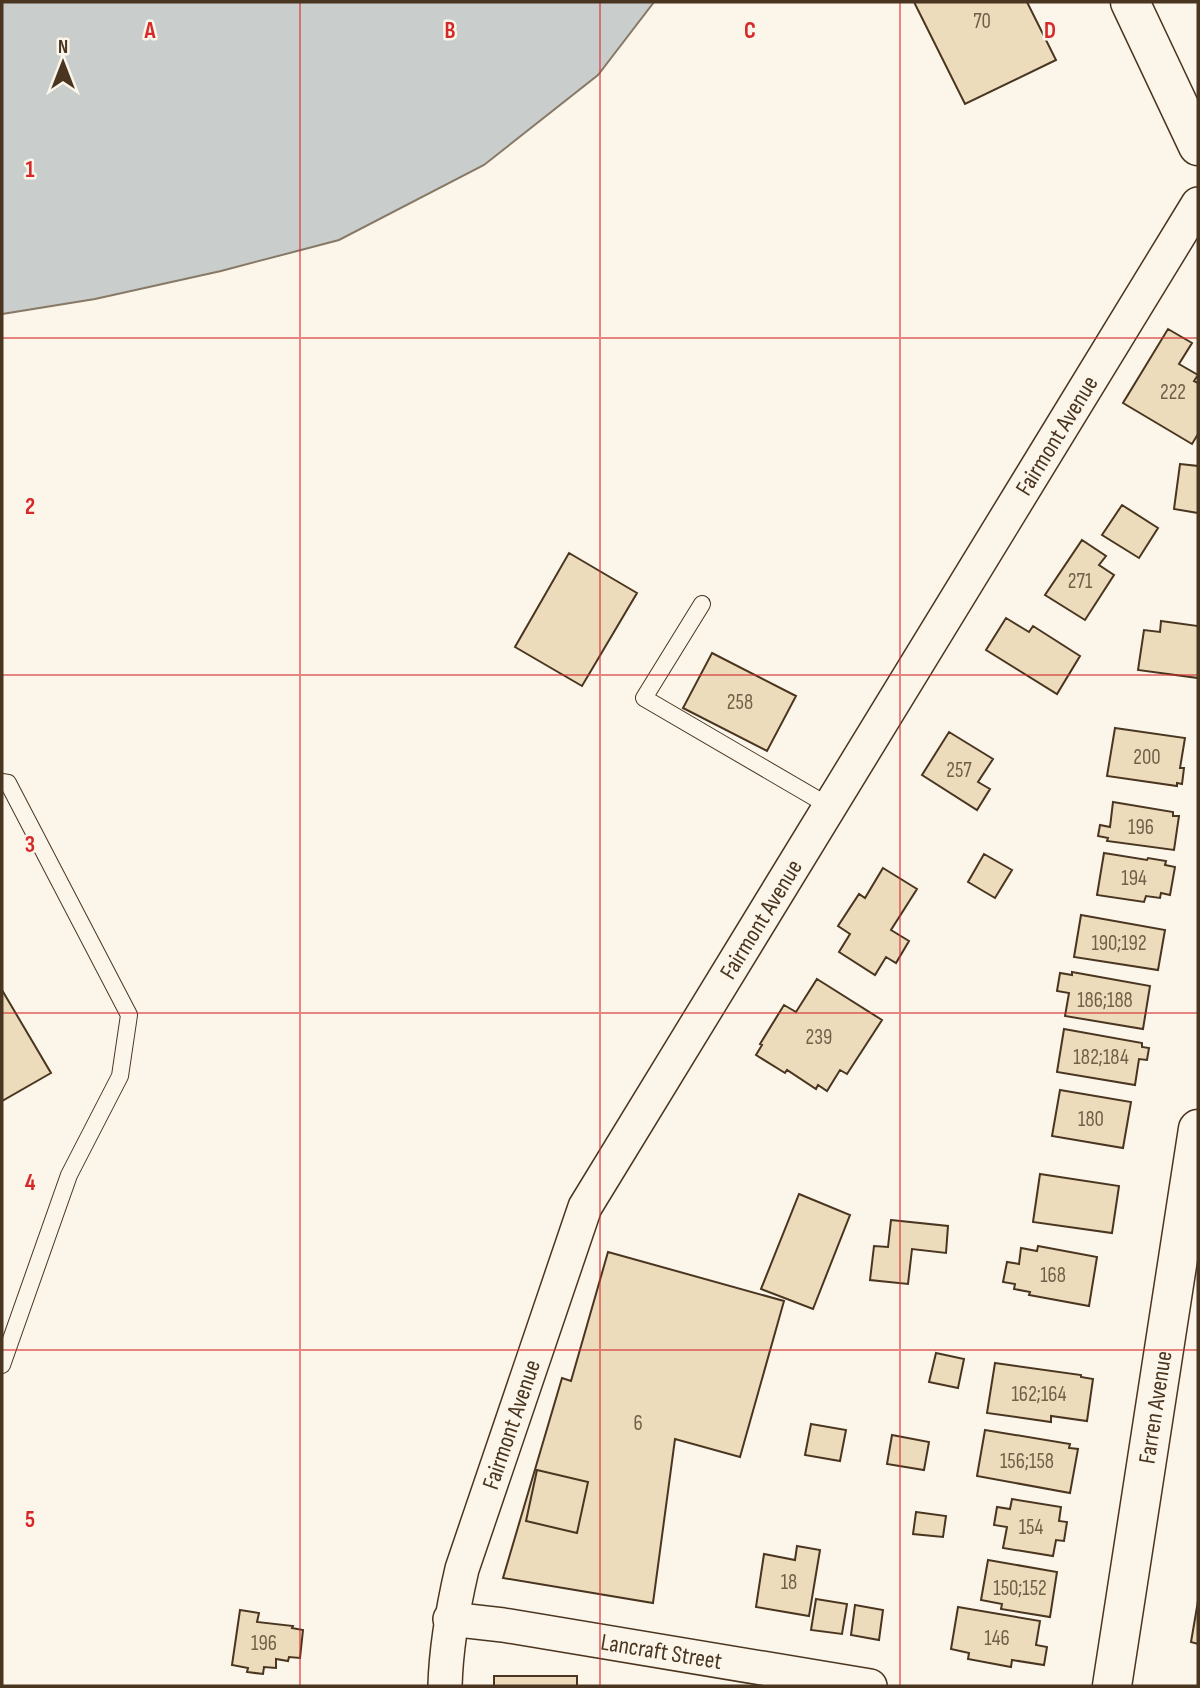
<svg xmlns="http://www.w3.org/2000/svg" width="1200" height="1688" font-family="'Sofia Sans Condensed',sans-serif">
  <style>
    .water { fill: #c9cecd; stroke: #887966; stroke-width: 2 }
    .building { fill: #ecdcbc; stroke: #4a3520; stroke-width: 2 }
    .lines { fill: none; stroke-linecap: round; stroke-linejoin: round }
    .lane-casing { stroke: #4a3520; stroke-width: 18 }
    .street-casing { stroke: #4a3520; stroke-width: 36 }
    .secondary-casing { stroke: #4a3520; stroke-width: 41 }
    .lane { stroke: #fbf6e9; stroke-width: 16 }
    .street { stroke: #fbf6e9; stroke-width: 33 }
    .secondary { stroke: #fbf6e9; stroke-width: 38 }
    .grid { fill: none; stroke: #d62828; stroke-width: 2; stroke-opacity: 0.55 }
    .labels { text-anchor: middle; stroke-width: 5; stroke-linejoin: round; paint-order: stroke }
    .number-label { font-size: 21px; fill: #725f47 }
    .street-label { font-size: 24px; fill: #4a3520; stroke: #fbf6e9 }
    .grid-label { font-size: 23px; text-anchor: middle; font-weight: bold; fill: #d62828; stroke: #fbf6e9; stroke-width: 5; stroke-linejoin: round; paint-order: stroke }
  </style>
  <rect width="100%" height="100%" fill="#fbf6e9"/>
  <path class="water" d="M2,2h652l-56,73 -114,90 -145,75 -118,31 -126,28 -93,15z"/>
  <path class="building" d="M914,2h113l29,58 -91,44z
    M1168,329l24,14 -13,21 19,11 -4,6 4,2v51l-6,10 -69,-41z
    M1180,464l18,2v47l-24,-4z
    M1122,505l36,23 -19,30 -37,-23z
    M1082,540l24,16 -7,9 15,10 -29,45 -40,-25z
    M569,553l68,40 -55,93 -67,-39z
    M1006,618l23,14 4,-6 47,30 -23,38 -71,-44z
    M1161,621l37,5v52l-60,-8 6,-40 16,2z
    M712,653l84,43 -29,55 -84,-43z
    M1115,728l70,10 -5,30h4l-2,16 -5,-1v3l-70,-10z
    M949,732l44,27 -15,23 12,7 -13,21 -55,-35z
    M1113,802l60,10v4h6l-5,34 -67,-9 1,-3 -10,-2 2,-11 10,2z
    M1104,853l43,7 1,-2 18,3 -1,4 10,2 -5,28 -9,-2 -1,5 -14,-2 -2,6 -47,-7z
    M984,854l28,16 -17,28 -27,-16z
    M883,868l34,21 -26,41 18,11 -13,22 -10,-6 -11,18 -36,-23 11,-18 -12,-8 21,-32 6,4z
    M1081,915l84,15 -7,40 -84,-13z
    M1072,972l78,14 -7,43 -78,-13 4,-23 -12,-2 3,-18 12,2z
    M817,979l65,41 -35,54 -7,-4 -13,21 -9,-6 -2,4 -29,-19 -2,3 -29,-18 6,-10 -2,-1 24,-39 12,7z
    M2,990l49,83 -49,28z
    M1064,1029l78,14v4l7,1 -2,12 -8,-1 -4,26 -78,-13z
    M1060,1090l71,12 -8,46 -71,-12z
    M1040,1174l79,12 -7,47 -79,-11z
    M799,1194l51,21 -37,94 -52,-20z
    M891,1220l57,6 -2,27 -34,-4 -4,35 -38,-4 4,-34 14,1z
    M1038,1246l59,11 -8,49 -60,-11 1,-3 -16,-3 1,-5 -12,-2 4,-20 12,2 2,-16 16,3z
    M608,1252l176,49 -44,156 -65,-18 -22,164 -150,-25 59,-200 9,3z
    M936,1353l28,6 -6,29 -29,-6z
    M995,1363l86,12v2l12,2 -6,42 -36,-5v6l-64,-9z
    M811,1424l35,6 -6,31 -35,-6z
    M985,1430l85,14 -1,4 9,1 -8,44 -93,-17z
    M892,1435l37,7 -5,28 -37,-6z
    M537,1470l51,12 -11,51 -51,-12z
    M1012,1499l49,8 -2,14 8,1 -3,19 -8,-1 -3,16 -50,-8 4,-21 -13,-2 3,-18 13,2z
    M916,1512l30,4 -3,21 -30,-3z
    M797,1546l23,4 -11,66 -53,-9 8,-53 31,6z
    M988,1560l69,12 -7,45 -49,-8 1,-5 -21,-4z
    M816,1599l31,5 -5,30 -31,-4z
    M1198,1601v43l-7,-2z
    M855,1605l28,5 -4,30 -28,-5z
    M958,1607l82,14 -4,24 11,2 -3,18 -32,-5 -1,7 -43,-8 1,-6 -18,-4z
    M240,1610l19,3 -2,9 36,4 -1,2 11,2 -3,28 -11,-1 -1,4 -12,-2v9l-12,-1 -1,7 -16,-2 1,-4 -16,-3z
    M494,1676h83v10h-83z"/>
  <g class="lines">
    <defs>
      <path id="lane" d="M702,604l-58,94 185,108
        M2,782l6,1 121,232 -9,61 -51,99 -67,190"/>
      <g id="street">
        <path id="s1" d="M450,1619l53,6 367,61"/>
        <path id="s2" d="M445,1686c1,-40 8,-78 17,-117l123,-362 613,-1003"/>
      </g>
      <g id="secondary">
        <path d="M1130,2l68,144"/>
        <path id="s3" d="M1112,1686l86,-557"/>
      </g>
    </defs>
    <use href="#lane" class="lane-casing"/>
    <use href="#street" class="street-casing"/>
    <use href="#secondary" class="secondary-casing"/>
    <use href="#lane" class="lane"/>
    <use href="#street" class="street"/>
    <use href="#secondary" class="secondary"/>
  </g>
  <path class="grid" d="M300,2v1684M600,2v1684M900,2v1684M2,338h1196M2,675h1196M2,1013h1196M2,1350h1196"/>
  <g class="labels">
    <g class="number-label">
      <text x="982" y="28">70</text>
      <text x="1173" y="399">222</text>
      <text x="1080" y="588">271</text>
      <text x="740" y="709">258</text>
      <text x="1147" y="764">200</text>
      <text x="959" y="777">257</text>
      <text x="1141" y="834">196</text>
      <text x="1134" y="885">194</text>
      <text x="1119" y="950">190;192</text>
      <text x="1105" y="1007">186;188</text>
      <text x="819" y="1044">239</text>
      <text x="1101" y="1064">182;184</text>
      <text x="1091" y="1126">180</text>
      <text x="1053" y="1282">168</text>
      <text x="1039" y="1401">162;164</text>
      <text x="638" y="1430">6</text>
      <text x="1027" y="1468">156;158</text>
      <text x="1031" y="1534">154</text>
      <text x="789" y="1589">18</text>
      <text x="1020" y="1595">150;152</text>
      <text x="997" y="1645">146</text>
      <text x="264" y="1650">196</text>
    </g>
    <g class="street-label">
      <text dy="8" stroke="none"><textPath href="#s2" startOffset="1405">Fairmont Avenue</textPath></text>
      <text dy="8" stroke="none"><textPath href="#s2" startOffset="838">Fairmont Avenue</textPath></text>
      <text dy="8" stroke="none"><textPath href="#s3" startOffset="282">Farren Avenue</textPath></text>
      <text dy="8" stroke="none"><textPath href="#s2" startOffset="271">Fairmont Avenue</textPath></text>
      <text dy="8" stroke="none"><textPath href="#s1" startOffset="214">Lancraft Street</textPath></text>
    </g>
  </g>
  <g class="grid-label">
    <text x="150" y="38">A</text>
    <text x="450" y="38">B</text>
    <text x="750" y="38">C</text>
    <text x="1050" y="38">D</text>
    <text x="30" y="177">1</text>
    <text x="30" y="514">2</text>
    <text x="30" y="852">3</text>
    <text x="30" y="1190">4</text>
    <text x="30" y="1527">5</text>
  </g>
  <rect width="1200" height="1688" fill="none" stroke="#4a3520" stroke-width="7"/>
  <g transform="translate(63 63)" stroke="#fbf6e9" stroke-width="5" paint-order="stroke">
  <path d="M0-5L12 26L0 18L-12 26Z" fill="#4a3520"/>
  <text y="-10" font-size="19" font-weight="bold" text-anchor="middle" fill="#4a3520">N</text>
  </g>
</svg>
